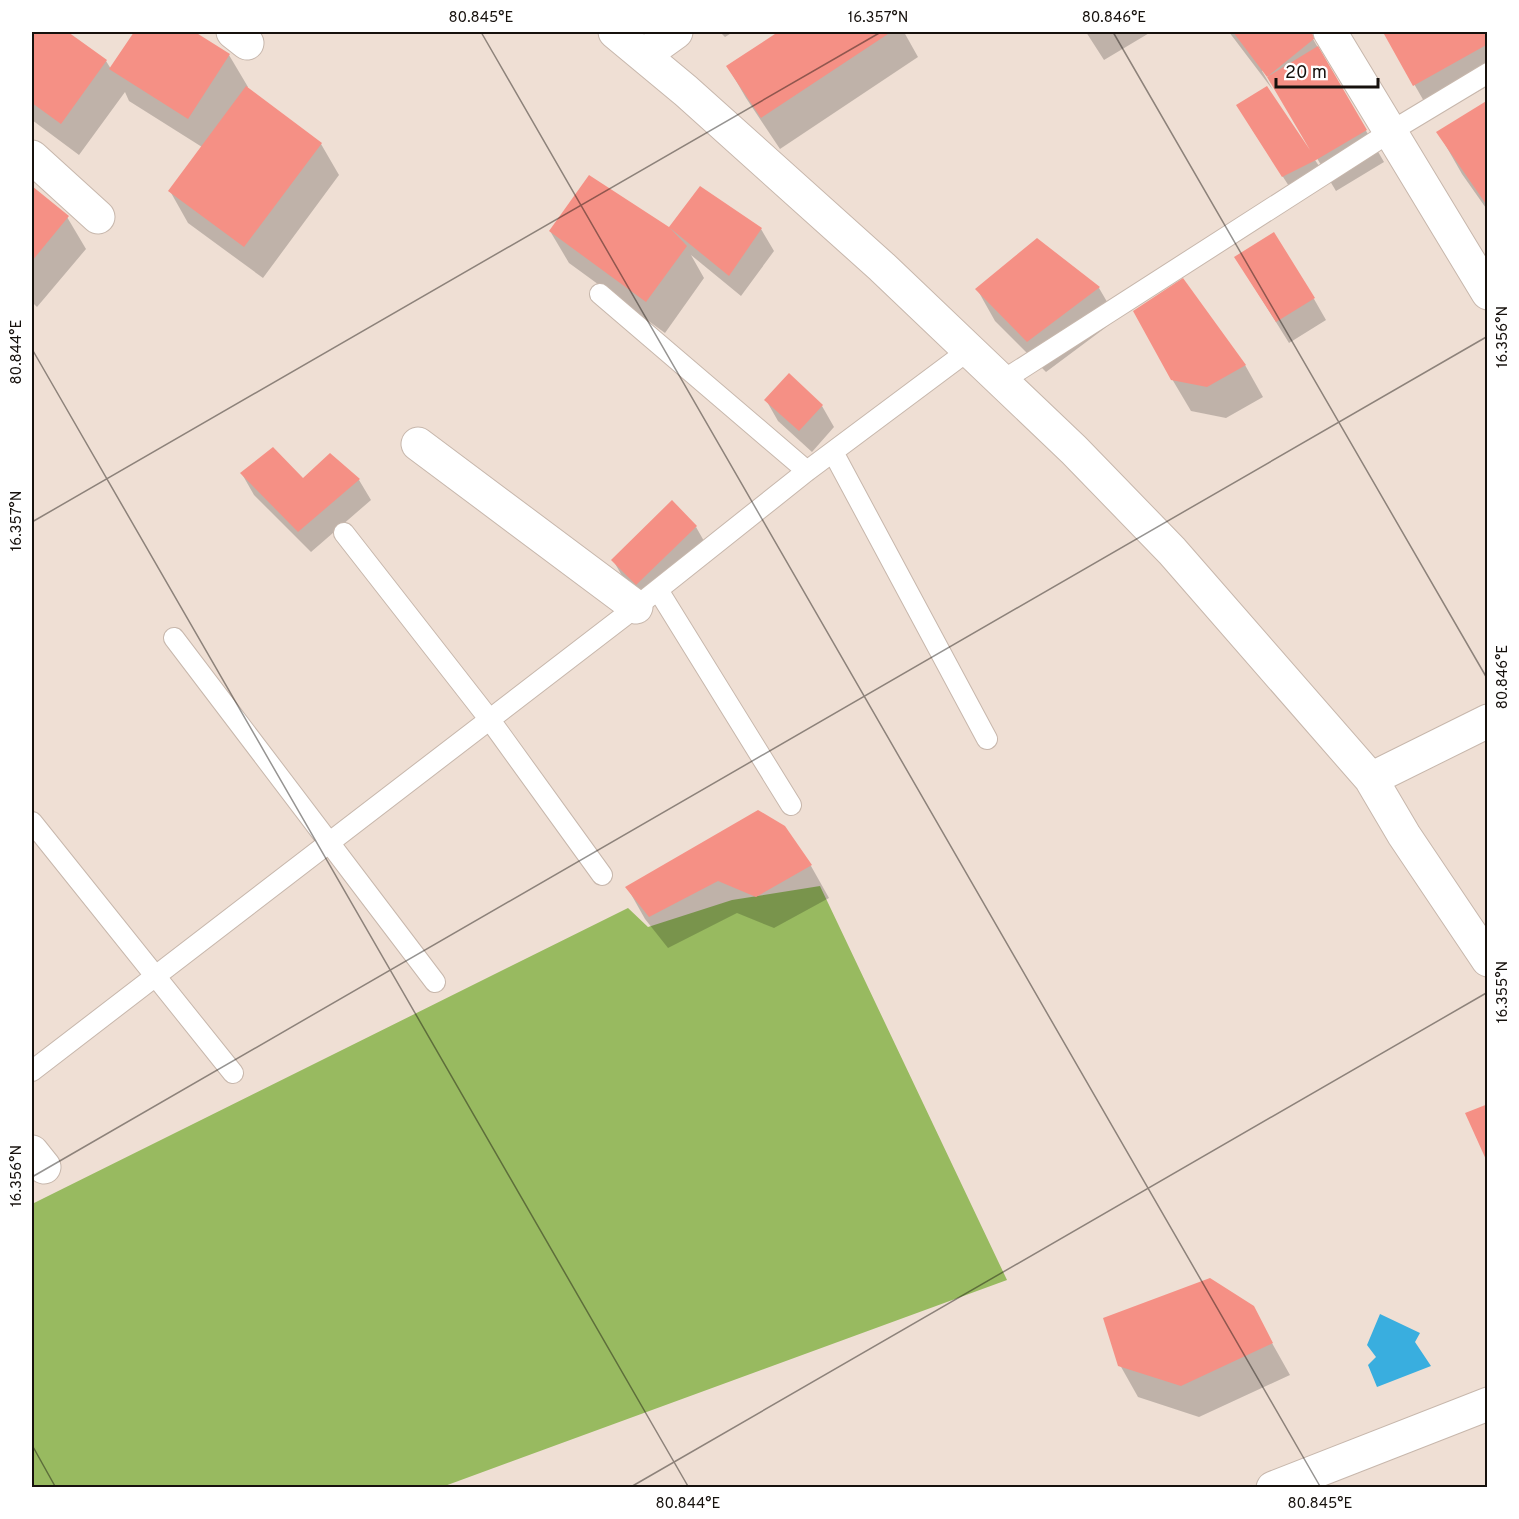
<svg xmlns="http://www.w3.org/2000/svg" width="1519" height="1519" font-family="Overpass,sans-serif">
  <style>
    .forest { fill: #98ba60 }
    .water { fill: #39aedf }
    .shadow { fill: #0003 }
    .building { fill: #f59085 }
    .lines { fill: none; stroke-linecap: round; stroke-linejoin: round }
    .service-casing { stroke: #c7b7ac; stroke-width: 22 }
    .minor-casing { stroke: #c7b7ac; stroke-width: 35 }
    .service { stroke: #fff; stroke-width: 20 }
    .minor { stroke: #fff; stroke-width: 33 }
    .ticks { fill: none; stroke: #16110d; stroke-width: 1.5; stroke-opacity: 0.45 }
    .neatline { fill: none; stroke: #16110d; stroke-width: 2 }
    .ticks-label { font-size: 15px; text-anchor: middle; fill: #16110d }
  </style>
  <rect width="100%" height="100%" fill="#efdfd4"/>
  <path class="forest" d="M820,886l187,394 -565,207 -410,1v-284l596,-296 20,19 84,-27z"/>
  <path class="water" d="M1380,1314l40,19 -5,9 16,24 -54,21 -9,-22 8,-8 -9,-12z"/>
  <path class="shadow" d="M32,32h34l40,29 5,8 25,-37h57l36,23 19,32 -2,2 75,55 18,31 -76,103 -75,-55 -18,-32 32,-44 -73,-46 -4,-9 -46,63 -47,-35z
    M720,32h13l-8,5z
    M781,32h123l14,25 -138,92 -34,-51 -18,-31z
    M1086,32h65l-47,28z
    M1229,32h80l75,130 -48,29 -6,-10 -34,16 -46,-71 65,34 4,6 2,-1 -57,-96 -2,2 11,19z
    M1391,32h97v54l-55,31 -47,-82z
    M1488,102v109l-26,-37 -24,-42z
    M32,188l35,29 19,32 -49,58 -5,-5z
    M701,188l60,41 13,22 -33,45 -50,-41 13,23 -39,55 -96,-70 -19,-32 119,-2z
    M1037,240l62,48 18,31 -71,53 -51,-51 -18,-32z
    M1249,279l65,20 12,21 -37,23z
    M1245,365l18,32 -37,21 -35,-7 -19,-32z
    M766,400l56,6 12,21 -22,25 -34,-31z
    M242,474l61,6h56l12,20 -60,52 -57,-57z
    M696,527l12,21 -59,57 -24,-24 -12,-21z
    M784,827l27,39 18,32 -55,30 -37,-15 -69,35 -23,-29 -18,-32z
    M1268,1336l22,39 -91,42 -61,-20 -18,-32z"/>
  <path class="building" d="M32,32h36l39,28 -46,64 -29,-21z
    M134,32h61l35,22 -42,65 -79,-50z
    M778,32h113l-130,86 -35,-52z
    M1233,32h78l4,6 -48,39z
    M1388,32h100v12l-75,42 -29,-52z
    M1318,46l49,84 -51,30 -34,17 -46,-72 31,-19 43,64 -43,-73z
    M246,86l76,57 -78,104 -76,-56z
    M1488,100v107l-52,-75z
    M589,175l80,52 31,-41 62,42 -33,48 -59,-48 17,18 -41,56 -97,-71z
    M32,186l37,30 -37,45z
    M1274,232l41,66 -39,24 -42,-65z
    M1037,238l63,49 -73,55 -52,-53z
    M1183,278l63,87 -39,22 -36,-7 -38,-69z
    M789,373l34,32 -24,26 -35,-31z
    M273,447l30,31 27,-25 30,26 -62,53 -58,-59z
    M672,500l25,26 -61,59 -25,-25z
    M758,810l27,16 27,39 -56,32 -38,-16 -69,36 -24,-30z
    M1488,1104v60l-23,-51z
    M1210,1278l44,28 19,37 -92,43 -63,-20 -15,-48z"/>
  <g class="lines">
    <defs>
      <path id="service" d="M600,294l207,177
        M1002,381l388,-249 98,-59
        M833,452l154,287
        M344,533l146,187 112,155
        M658,590l133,215
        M174,638l261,344
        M32,822l201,251
        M32,1071l604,-464 171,-136 162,-121"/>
      <path id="minor" d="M233,32l14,11
        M615,32l71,59 196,176 192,183 98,101 199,228 33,56 84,125
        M1330,32l158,261
        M644,55l32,-23
        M32,157l66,60
        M418,444l218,163
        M1371,779l117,-58
        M32,1152l12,15
        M1273,1488l215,-84"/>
    </defs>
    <use href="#service" class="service-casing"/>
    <use href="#minor" class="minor-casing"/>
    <use href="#service" class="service"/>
    <use href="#minor" class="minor"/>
  </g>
  <path class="ticks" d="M481,32l840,1456M1113,32l375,648M32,349l657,1139M32,522l849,-490M32,1177l1456,-841M32,1445l24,43M629,1488l859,-496"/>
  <rect width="1519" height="1519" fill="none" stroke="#ffffff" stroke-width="66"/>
  <path d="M1276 78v9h102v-9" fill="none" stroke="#16110d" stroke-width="3"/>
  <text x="1285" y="78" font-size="18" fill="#16110d" stroke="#ffffff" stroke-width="4.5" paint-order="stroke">20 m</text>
  <rect x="33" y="33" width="1453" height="1453" class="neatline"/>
  <g class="ticks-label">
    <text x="481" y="22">80.845°E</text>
    <text x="878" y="22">16.357°N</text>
    <text x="1114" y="22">80.846°E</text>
    <text transform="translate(1502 337) rotate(-90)" y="5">16.356°N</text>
    <text transform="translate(16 352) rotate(-90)" y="5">80.844°E</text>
    <text transform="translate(16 521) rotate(-90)" y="5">16.357°N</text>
    <text transform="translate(1502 677) rotate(-90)" y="5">80.846°E</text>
    <text transform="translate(1502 992) rotate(-90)" y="5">16.355°N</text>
    <text transform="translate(16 1176) rotate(-90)" y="5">16.356°N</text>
    <text x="688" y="1508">80.844°E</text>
    <text x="1320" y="1508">80.845°E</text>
  </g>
</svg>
